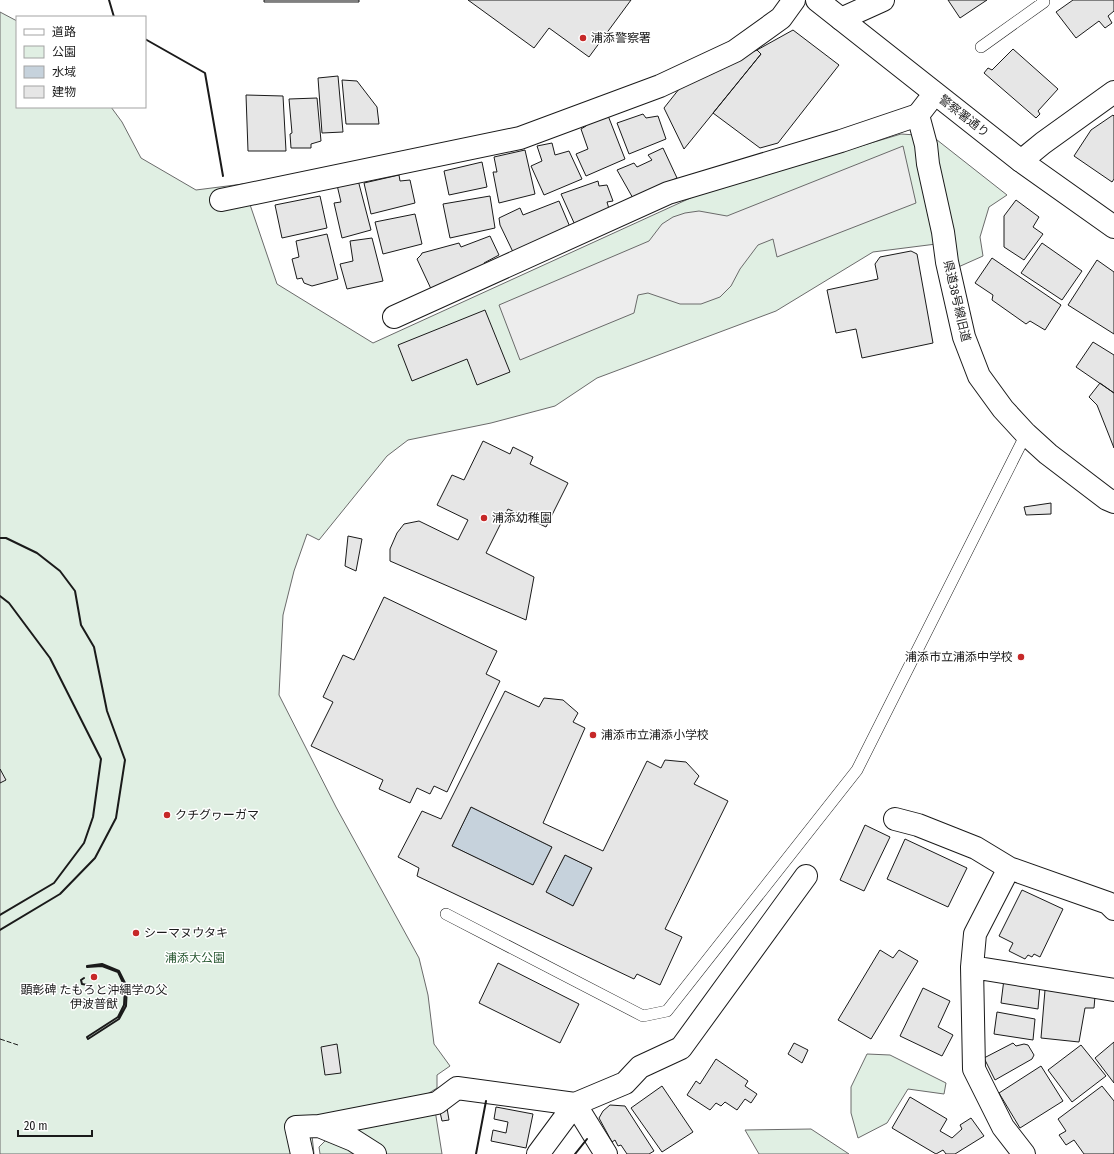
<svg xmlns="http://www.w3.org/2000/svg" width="1114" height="1154" font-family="'Fira Sans Condensed','Noto Sans JP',sans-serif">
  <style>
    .green { fill: #e0efe3; stroke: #6a6a6a }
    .parking { fill: #ededed; stroke: #6a6a6a }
    .water { fill: #c6d2dc; stroke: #6a6a6a }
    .building { fill: #e6e6e6; stroke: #1a1a1a; fill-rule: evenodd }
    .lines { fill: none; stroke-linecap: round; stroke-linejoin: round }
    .service-casing { stroke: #1a1a1a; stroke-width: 12 }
    .minor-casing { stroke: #1a1a1a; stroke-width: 24 }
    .primary-casing { stroke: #1a1a1a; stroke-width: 24 }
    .service { stroke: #fff; stroke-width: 11 }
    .minor { stroke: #fff; stroke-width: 22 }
    .primary { stroke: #fff; stroke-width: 22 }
    .fence { stroke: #1a1a1a; stroke-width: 1; stroke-dasharray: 5 2; stroke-linecap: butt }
    .wall { stroke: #1a1a1a; stroke-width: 2 }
    .poi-dot { fill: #c62828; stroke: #fff; stroke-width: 1.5 }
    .labels { text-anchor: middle; stroke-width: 3; stroke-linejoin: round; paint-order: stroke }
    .poi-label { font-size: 12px; fill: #1a1a1a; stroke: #fff; text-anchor: start }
    .street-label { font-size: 12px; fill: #1a1a1a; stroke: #fff }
    .park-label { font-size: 12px; fill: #2b5a34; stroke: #fff }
  </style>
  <rect width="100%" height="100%" fill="#fff"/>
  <path class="green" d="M0,12l17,9v86h94l11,15 19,36 55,32 47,-6 34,100 96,59 324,-148 204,-61 31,2 75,59 -18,12 -9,30 3,19 -27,12 -4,-26 -79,10 -97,59 -179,67 -42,28 -64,17 -83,17 -21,16 -68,84 -12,-6 -13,37 -11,44 -4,80 57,112 83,151 9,37 6,49 16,22 -13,9v13l-16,10 -111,19 4,37h-314z
    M867,1054l23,1 56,28 -2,11 -36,-5 -21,34 -29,15 -7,-25v-26z
    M435,1110l7,44h-122l-1,-7 19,-19z
    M811,1129l38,25h-90l-14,-24z"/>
  <path class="parking" d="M903,146l13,57 -139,54 -4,-18 -15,6 -18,24 -9,17 -11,11 -19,7h-21l-32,-11 -10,2 -4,18 -114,47 -21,-55 150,-64 13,-17 11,-7 12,-4 14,-2 28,5z"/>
  <path class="water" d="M471,807l81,40 -19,38 -81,-39z
    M565,855l27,13 -19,38 -27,-14z"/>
  <path class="building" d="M264,0h95v2h-95z
    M468,0h163l-42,57 -40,-29 -15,20z
    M948,0h39l-27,18z
    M1073,0h41v11l-6,5 4,7 -7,5 -6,-7 -23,17 -20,-26z
    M793,30l46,35 -61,78 -18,5 -47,-35 48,-59 -4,-4z
    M1013,49l45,40 -20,22 2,3 -4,4 -52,-45 4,-5 4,2z
    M757,50l4,4 -77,95 -20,-41 23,-29z
    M338,76l5,56 -21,1 -4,-55z
    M342,80l15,1 20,26 2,17h-33z
    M246,95l37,1 3,55h-38z
    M317,98l4,43 -10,3v4h-20l-1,-14 2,-1 -3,-34z
    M607,113l18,46 -39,17 -10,-22 12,-5 -7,-20 5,-3 -2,-5z
    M643,114l3,4 12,-2 8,23 -37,15 -12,-31z
    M1113,115l1,1v63l-2,3 -38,-26 17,-26z
    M552,143l3,12 14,-4 13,28 -38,16 -13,-29 11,-5 -5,-15z
    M663,148l14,30 -43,22 -17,-30 17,-7 3,4 15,-7 -4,-5z
    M525,150l10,44 -36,9 -6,-31h4l-3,-15z
    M482,162l5,25 -38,8 -5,-24z
    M399,175l1,6 10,-1 5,23 -44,11 -7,-31z
    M358,180l13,50 -29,8 -8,-35 7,-1 -4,-17z
    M598,181l1,5 8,-1 6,16 -6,1 2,7 -34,16 -14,-31z
    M320,196l7,32 -45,10 -7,-33z
    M490,196l5,32 -45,10 -7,-34z
    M1016,200l23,17 -6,10 10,7 -19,26 -20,-13v-31z
    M559,201l11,26 -57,25 -13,-27 -1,-7 21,-10 3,7z
    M415,214l7,30 -39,10 -8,-32z
    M327,234l11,45 -26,7 -8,-3 -2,-5 -5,1 -5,-20 7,-2 -3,-16z
    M490,236l9,19 -15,8 2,4 -54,24 -15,-32 4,-4 1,-2 37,-10 2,4z
    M372,238l11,43 -36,8 -7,-25 13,-3 -3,-20z
    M1042,243l40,28 -20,29 -41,-27z
    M911,251l6,3 16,89 -71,15 -6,-29 -20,4 -9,-43 51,-11 -3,-15 5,-7z
    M992,258l69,47 -16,25 -15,-9 -4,3 -34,-24 1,-5 -18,-12z
    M1097,260l17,12v62l-46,-29z
    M485,310l25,62 -33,13 -10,-26 -55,22 -14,-36z
    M1093,342l21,13v38l-38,-26z
    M1100,383l14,10v55l-17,-43 -8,-8z
    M483,441l27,13 3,-7 20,10 -3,7 38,19 -22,44 -38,-18 -22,44 48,24 -8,43 -136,-59v-12l7,-16 7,-9 15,-3 39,19 10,-20 -31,-15 15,-30 12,5z
    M1051,503v11l-25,1 -2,-8z
    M348,536l14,3 -6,32 -11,-5z
    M384,597l113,54 -11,23 14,7 -53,111 -13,-6 -4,8 -13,-6 -7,15 -31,-14 4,-9 -72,-34 22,-44 -10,-5 20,-42 11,5z
    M505,691l34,16 5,-9 19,2 15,13 -5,9 12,6 -42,95 60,28 44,-90 14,7 4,-8 21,2 13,14 -5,8 34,17 -63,128 17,8 -22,48 -23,-11 -3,5 -217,-103 2,-8 -21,-11 24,-46 19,8zM471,807l81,40 -19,38 -81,-39zM565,855l27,13 -19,38 -27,-14z
    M0,769l6,11 -6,3z
    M865,825l25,12 -26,54 -24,-11z
    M905,839l62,29 -19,39 -61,-28z
    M1022,890l41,19 -23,48 -6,-3 -2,3 -4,-2 -3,4 -16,-8 4,-8 -14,-7z
    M880,950l13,8 6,-8 19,11 -47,78 -33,-19z
    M498,963l81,41 -19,39 -81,-40z
    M1004,979l36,6 -2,24 -37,-6z
    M923,988l27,13 -12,26 15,8 -11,21 -42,-20z
    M1045,990l50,6 -1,12h-9l-6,34 -38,-4z
    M997,1012l38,7 -2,21 -39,-6z
    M1114,1042v41l-19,-25z
    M794,1043l14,7 -6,13 -14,-9z
    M1013,1043l3,3 8,-2 4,1 6,10 -2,4 -37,21 -11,-22z
    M337,1044l4,29 -16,2 -4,-28z
    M1081,1045l25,31 -34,26 -24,-32z
    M716,1059l32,22 -3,5 12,8 -6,9 -6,-4 -8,11 -12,-8 -4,4 -5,-3 -6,7 -23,-15 9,-14 4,3z
    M1041,1066l22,35 -43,27 -21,-35z
    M662,1086l31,46 -31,20 -31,-44z
    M1102,1086l12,15v53h-30l-10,-14 -8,5 -7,-10 7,-4 -8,-12z
    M910,1097l37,22 -7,12 12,7 10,-9 -2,-4 11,-7 13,18 -29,18h-9l-3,-4 -7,4 -44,-26z
    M610,1105l15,1 29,45 -5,3h-22l-6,-9 -3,1 -3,-6 -3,2 -13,-24 4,-7z
    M496,1107l37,7 -7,34 -35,-7 2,-11 13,3 2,-11 -14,-3z
    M447,1108l2,12 -7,1 -2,-9z"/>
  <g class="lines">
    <defs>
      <path id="service" d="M981,47l63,-45 -2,-2
        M446,914l197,102 24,-5 190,-241 169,-336"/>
      <path id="minor" d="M841,19l42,-19
        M1021,161l22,-18 71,-51
        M221,200l299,-62 140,-52 75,-35 46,-33 13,-18
        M394,317l274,-124 173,-52 77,-26
        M895,819l23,6 58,23 33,20 99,35 6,6
        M972,967l3,-33 34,-66
        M319,1126l34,14 22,14
        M302,1154l-6,-27 23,-1 118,-23 20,-15 118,16 31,50
        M538,1154l37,-50 50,-21 15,-16 41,-19 125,-172
        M1024,1154l-21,-27 -29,-58 -2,-102 142,23"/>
      <path id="primary" d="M817,0l204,161 93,66
        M935,93l-17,22 8,30 2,19 15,68 4,30 17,75 15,39 24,33 23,25 22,20 59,45 7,3"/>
    </defs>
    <use href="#service" class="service-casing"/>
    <use href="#minor" class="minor-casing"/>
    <use href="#primary" class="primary-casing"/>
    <use href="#service" class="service"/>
    <use href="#minor" class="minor"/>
    <use href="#primary" class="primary"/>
    <path class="fence" d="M0,1039l18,6"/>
    <path class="wall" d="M109,0l5,17
      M145,39l60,34 18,103
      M0,538h6l31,15 23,18 15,20 6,34 13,22 13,64 18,49 -9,58 -21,40 -35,36 -60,36
      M0,596l9,7 41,55 51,101 -8,58 -9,26 -30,40 -54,32
      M102,964l17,7 8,16 -1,19 -7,13 -31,20 -1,-2 31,-20 6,-12 1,-18 -7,-15 -16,-6 -15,1v-1z
      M84,978l-3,2 1,4 5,1
      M476,1154l10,-53
      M575,1154l12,-15"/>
  </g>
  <g class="poi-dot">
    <circle cx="583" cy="38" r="4"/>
    <circle cx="484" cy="518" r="4"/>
    <circle cx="1021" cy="657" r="4"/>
    <circle cx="593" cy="735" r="4"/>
    <circle cx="167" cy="815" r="4"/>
    <circle cx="136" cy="933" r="4"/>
    <circle cx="94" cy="977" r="4"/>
  </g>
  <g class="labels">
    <g class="poi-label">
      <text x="591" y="42">浦添警察署</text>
      <text x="492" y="522">浦添幼稚園</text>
      <text x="1013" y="661" text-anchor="end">浦添市立浦添中学校</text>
      <text x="601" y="739">浦添市立浦添小学校</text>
      <text x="175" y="819">クチグヮーガマ</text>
      <text x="144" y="937">シーマヌウタキ</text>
      <text x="94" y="994" text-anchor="middle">顕彰碑 たもろと沖縄学の父<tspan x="94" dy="14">伊波普猷</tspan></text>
    </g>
    <g class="street-label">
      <text transform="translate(964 116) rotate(38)" y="4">警察署通り</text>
      <text transform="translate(957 301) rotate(77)" y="4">県道38号線旧道</text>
    </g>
    <g class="park-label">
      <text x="195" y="962">浦添大公園</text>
    </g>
  </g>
  <rect x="16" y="16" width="130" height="92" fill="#ffffff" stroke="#a3a3a3"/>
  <rect x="24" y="29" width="20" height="6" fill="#ffffff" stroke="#a3a3a3"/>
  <text x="52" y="36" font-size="12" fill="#1a1a1a">道路</text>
  <rect x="24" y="46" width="20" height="12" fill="#e0efe3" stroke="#a3a3a3"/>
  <text x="52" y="56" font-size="12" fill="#1a1a1a">公園</text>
  <rect x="24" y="66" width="20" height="12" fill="#c6d2dc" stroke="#a3a3a3"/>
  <text x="52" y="76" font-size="12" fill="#1a1a1a">水域</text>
  <rect x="24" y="86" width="20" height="12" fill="#e6e6e6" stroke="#a3a3a3"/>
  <text x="52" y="96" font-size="12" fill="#1a1a1a">建物</text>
  <path d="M18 1130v6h74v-6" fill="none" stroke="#1a1a1a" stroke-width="2"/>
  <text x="24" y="1130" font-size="12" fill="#1a1a1a" stroke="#ffffff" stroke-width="3" paint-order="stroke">20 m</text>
</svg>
